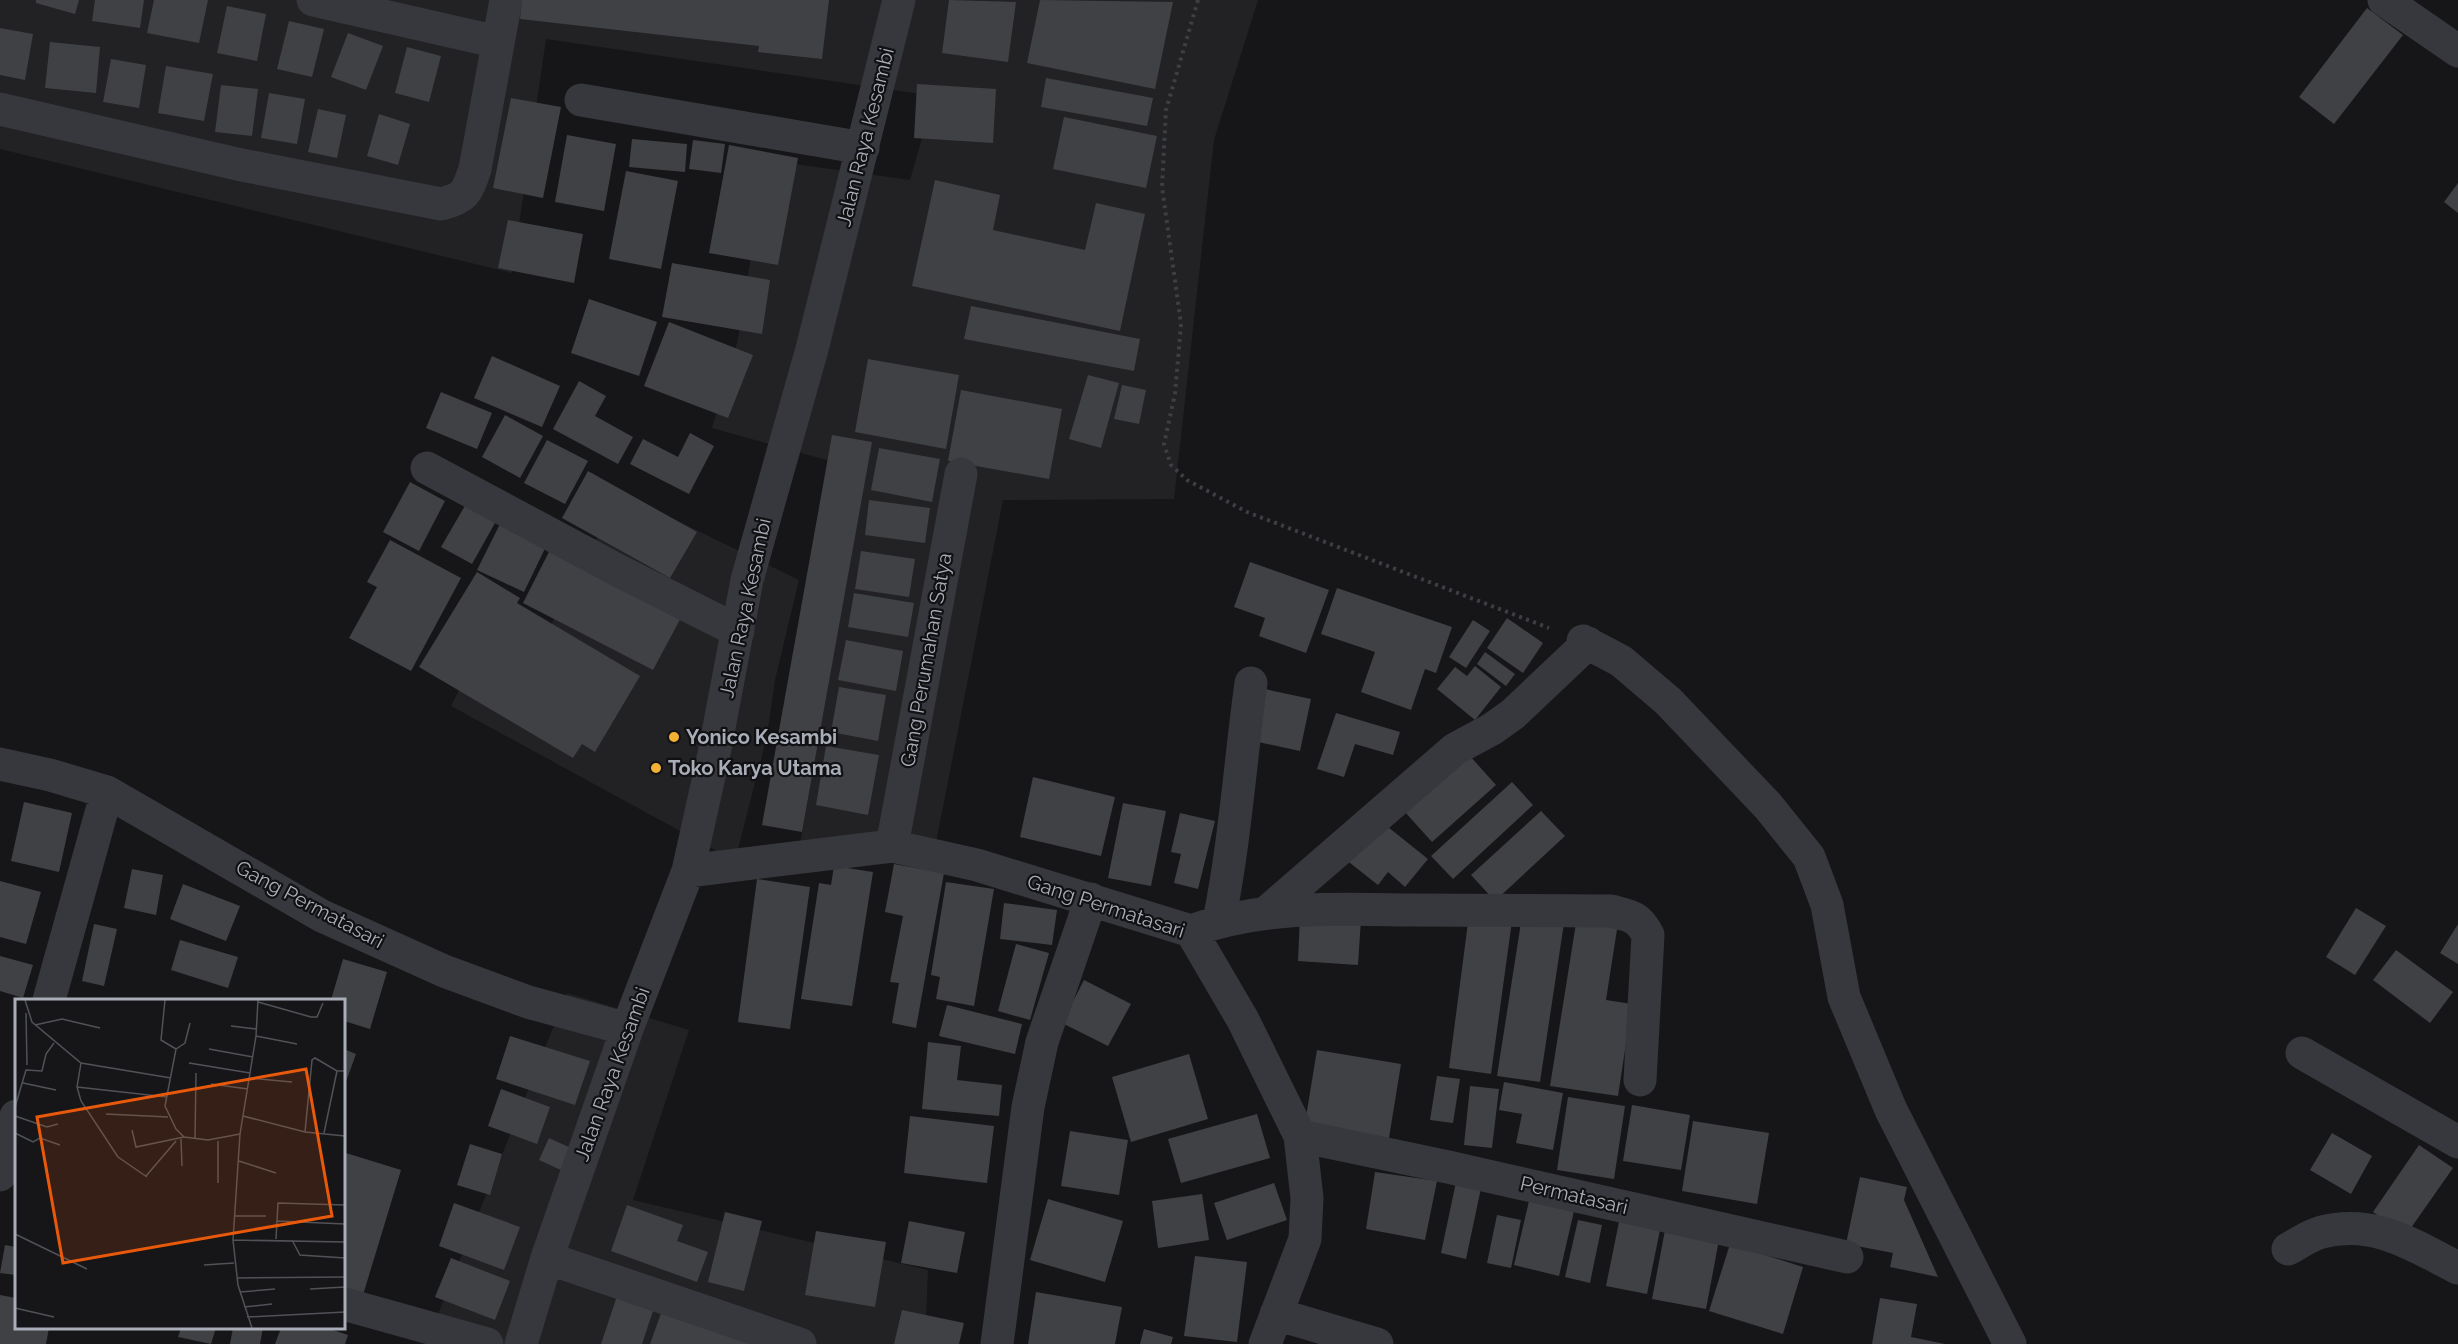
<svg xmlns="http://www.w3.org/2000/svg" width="2458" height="1344" font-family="Raleway,sans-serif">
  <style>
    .built { fill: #222225 }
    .building { fill: #404145 }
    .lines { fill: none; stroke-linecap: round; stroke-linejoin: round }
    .path { stroke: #3d3f44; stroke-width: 4; stroke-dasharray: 3 4.5; stroke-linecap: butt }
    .minor { stroke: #37383d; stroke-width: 33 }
    .poi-dot { fill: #f2b134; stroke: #111113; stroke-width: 2 }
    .labels { text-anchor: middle; stroke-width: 4.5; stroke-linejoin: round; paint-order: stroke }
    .street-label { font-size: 20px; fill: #a8adb8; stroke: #111113 }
    .poi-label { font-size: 20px; font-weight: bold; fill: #a8adb8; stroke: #111113; text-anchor: start }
    .inset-road { fill: none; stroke: #505258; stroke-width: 1.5 }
    .view { fill: #e8590c; fill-opacity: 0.15; stroke: #e8590c; stroke-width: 3 }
    .inset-edge { fill: none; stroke: #a8adb8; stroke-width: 3 }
  </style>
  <rect width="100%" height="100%" fill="#161618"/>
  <path class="built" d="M0,0h1258l-44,140 -40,359 -171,1 -68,348 -139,19 70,-396 -154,-43 26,-89 28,-179 144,20 24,-84 -388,-57 -34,234 -512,-124z
    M622,494l177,86 -24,100 -8,56 -32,125 -284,-155 50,-99 47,24 25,-52z
    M567,993l122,37 -56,170 295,70 -3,74h-499z"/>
  <path class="building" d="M36,0h43l-4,14 -39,-11z
    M95,0h49l-4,28 -48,-7z
    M154,0h54l-9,43 -52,-10z
    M522,0h307l-7,59 -64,-7 1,-6 -239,-27z
    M949,0l67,2 -8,60 -66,-9z
    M1040,0l133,2 -18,87 -128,-26z
    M227,6l39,8 -9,47 -40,-8z
    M2367,8l36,27 -69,89 -35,-27z
    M289,21l35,8 -12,48 -35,-8z
    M0,28l33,6 -8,46 -25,-5z
    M348,33l35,13 -17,44 -35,-13z
    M50,42l50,5 -4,46 -51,-5z
    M407,47l34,9 -12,46 -34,-9z
    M111,59l35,6 -7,43 -36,-6z
    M166,66l47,8 -9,47 -46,-8z
    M1046,78l107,20 -6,28 -106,-19z
    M917,84l79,5 -3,54 -79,-5z
    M221,85l37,4 -6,47 -37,-4z
    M269,93l36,6 -8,45 -36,-6z
    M511,98l50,9 -18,91 -50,-10z
    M318,109l28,6 -9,43 -29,-6z
    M379,114l31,10 -12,41 -31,-9z
    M1064,117l93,19 -11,52 -93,-19z
    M567,135l49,9 -12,67 -49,-9z
    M632,139l55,5 -2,28 -56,-5z
    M693,140l32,4 -4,29 -32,-4z
    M729,145l69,13 -20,107 -69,-12z
    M626,171l52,10 -17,88 -52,-10z
    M935,180l65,15 -7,35 92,20 11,-47 49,11 -25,117 -208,-45z
    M2458,183v30l-14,-11z
    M508,220l75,14 -9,49 -76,-15z
    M672,263l98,17 -8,54 -100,-17z
    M589,299l68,23 -18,54 -68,-23z
    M971,306l169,33 -6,32 -170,-32z
    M669,322l84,33 -25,63 -84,-32z
    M492,356l68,30 -18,41 -68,-29z
    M868,359l91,16 -13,74 -91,-17z
    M1088,375l31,8 -18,65 -32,-9z
    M579,381l27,15 -11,20 38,21 -15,27 -65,-35z
    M1122,385l24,5 -7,34 -25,-5z
    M961,390l101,19 -13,70 -101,-18z
    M441,392l51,21 -15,36 -51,-21z
    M505,415l38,21 -23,42 -38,-21z
    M690,433l24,13 -25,48 -59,-30 13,-25 35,18z
    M832,435l40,7 -70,390 -40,-7z
    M547,440l41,21 -23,43 -41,-21z
    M879,448l61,11 -8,43 -61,-12z
    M588,471l109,61 -27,46 -108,-60z
    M410,482l35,19 -26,50 -36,-19z
    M470,497l30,17 -28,50 -31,-17z
    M869,500l61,8 -5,35 -60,-8z
    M505,514l46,22 -27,56 -47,-22z
    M390,540l71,38 -50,93 -62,-33 28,-51 -10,-5z
    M553,544l131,68 -31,58 -130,-67z
    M861,551l54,8 -6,38 -54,-8z
    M1250,562l79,28 -23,63 -47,-17 6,-18 -31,-11z
    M477,572l43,26 -3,5 123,73 -45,76 -13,-8 -9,14 -154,-91z
    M1337,588l115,39 -16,46 -11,-4 -14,41 -50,-18 14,-40 -54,-18z
    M854,593l60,10 -6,34 -60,-10z
    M1507,618l36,25 -20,30 -36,-25z
    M1473,620l17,11 -24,37 -17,-11z
    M846,640l57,11 -7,40 -58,-11z
    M1485,652l30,22 -9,12 -29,-22z
    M1475,666l26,21 -26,33 -38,-31 18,-22 12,9z
    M839,687l47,8 -8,46 -47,-9z
    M1260,688l51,11 -11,52 -51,-11z
    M1336,713l64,19 -7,23 -38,-11 -11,33 -27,-8z
    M826,746l53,9 -11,60 -52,-10z
    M1469,755l27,30 -64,57 -27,-30z
    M1033,777l82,20 -14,59 -81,-19z
    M1512,782l21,23 -80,74 -22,-23z
    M24,802l48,11 -13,59 -48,-11z
    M1123,803l43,8 -15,75 -43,-8z
    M1541,811l24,25 -70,65 -24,-26z
    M1180,813l35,8 -17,68 -24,-6 7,-29 -10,-2z
    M1378,819l50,40 -23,28 -17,-15 -10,13 -33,-26z
    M894,864l50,9 -28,155 -24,-5 7,-40 -9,-1 13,-66 -18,-4z
    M834,866l39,6 -21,134 -51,-7 18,-116 12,2z
    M132,869l31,6 -7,40 -32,-7z
    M757,879l53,8 -20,142 -52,-7z
    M0,881l41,11 -15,52 -26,-7z
    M946,882l48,7 -20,117 -38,-7 4,-22 -9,-2z
    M183,884l57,22 -14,35 -56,-22z
    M1004,903l53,7 -5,35 -52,-6z
    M2356,908l30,18 -31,49 -29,-18z
    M1469,915l43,6 -21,153 -42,-6z
    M1300,916l61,3 -3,46 -60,-4z
    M1522,916l42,7 -24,159 -43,-6z
    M1577,917l41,6 -12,77 26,4 -14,92 -68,-10z
    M94,924l23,5 -13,57 -22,-5z
    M2458,924v40l-18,-11z
    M180,940l58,17 -10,31 -57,-18z
    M1016,944l33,9 -19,67 -32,-9z
    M2396,950l57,42 -23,31 -57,-43z
    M0,956l33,9 -10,33 -23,-7z
    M343,959l44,13 -17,57 -26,-8v-21h-13z
    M1084,980l47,24 -23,42 -46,-23z
    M947,1005l75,19 -7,30 -76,-18z
    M510,1036l80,25 -15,44 -79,-26z
    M928,1042l33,4 -4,34 45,5 -3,31 -77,-7z
    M344,1049l12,5 -12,33z
    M1317,1050l84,14 -13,80 -84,-15z
    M1189,1054l19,65 -77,23 -19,-65z
    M1437,1076l23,3 -7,44 -23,-3z
    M1504,1082l59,11 -10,57 -37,-7 6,-29 -23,-4z
    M1470,1086l29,3 -7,59 -28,-3z
    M501,1089l49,18 -13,37 -49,-18z
    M1568,1097l57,9 -11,73 -57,-9z
    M1632,1105l58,10 -9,55 -58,-9z
    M1257,1114l13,44 -89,25 -13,-44z
    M910,1116l84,10 -7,57 -83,-10z
    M1693,1121l76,12 -12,71 -75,-13z
    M1070,1131l58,9 -9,55 -58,-9z
    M2332,1133l40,23 -21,38 -41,-24z
    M549,1138l22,10 -10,22 -22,-10z
    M470,1144l32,10 -12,41 -33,-10z
    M2419,1145l34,23 -47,67 -33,-23z
    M346,1153l55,17 -38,125 -19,-6v-129z
    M1375,1172l62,9 -12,59 -59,-11z
    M1860,1177l47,10 -3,13 34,77 -48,-10 3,-14 -47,-9z
    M1456,1182l25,6 -15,71 -25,-6z
    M1274,1183l13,37 -60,20 -13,-37z
    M1202,1194l7,46 -51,8 -6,-47z
    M1048,1199l75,22 -18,61 -75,-22z
    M1529,1201l45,10 -15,65 -45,-11z
    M454,1203l66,24 -16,43 -65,-24z
    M627,1205l56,20 -6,16 31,11 -11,30 -86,-31z
    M725,1212l37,9 -18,70 -36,-9z
    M1497,1215l24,5 -10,48 -24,-5z
    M1620,1217l41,8 -14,69 -41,-8z
    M1578,1220l24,5 -12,58 -25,-6z
    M909,1221l56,11 -8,41 -56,-10z
    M1665,1230l54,10 -13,69 -54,-10z
    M816,1231l70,11 -11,65 -70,-12z
    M1730,1244l73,23 -20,67 -74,-23z
    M5,1245l11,2v28l-16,-2z
    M1195,1256l52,6 -10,80 -53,-6z
    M451,1258l59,23 -15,39 -60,-23z
    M619,1290l37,12 -14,42h-41z
    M1036,1292l86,15 -7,37h-87z
    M0,1295l16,3v30h33l-3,16h-46z
    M1880,1298l37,6 -6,33 34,7h-73z
    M664,1305l97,39h-111z
    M902,1310l62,13 -5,21h-65z
    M181,1328h35l-5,16 -33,-7z
    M233,1328h30l-3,16h-30z
    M281,1328h46l21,7 -3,9h-70z
    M1144,1329l29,8 -2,7h-31z"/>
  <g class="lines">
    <path class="path" d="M1198,0l-32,110 -4,77 19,137 -6,70 -11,50 7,21 16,15 60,32 302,116"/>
    <path class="minor" d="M313,0l185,42
      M2384,0l74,51
      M581,100l282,48
      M0,109l237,55 204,40c25,-6 26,-12 34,-35l31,-169
      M427,468l194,104 117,59
      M1583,641l38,20 47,40 100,105 41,51 18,48 17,92 47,113 119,234
      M0,764l50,11 57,17 215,124 122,55 84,31 99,27
      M892,846l69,-372
      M688,871l204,-25 85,19 214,66 52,89 57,116 7,62 -2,41 -40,105
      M1267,912l188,-163 37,-20 21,-15 75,-71
      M1219,921c16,-79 21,-158 32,-238
      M1191,931c70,-26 145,-22 218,-21 67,0 134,1 202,1 19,5 27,5 37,24l-8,145
      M49,1000l58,-208
      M2302,1053l156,89
      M1300,1136l148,31 399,90
      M0,1175l16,-59
      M2288,1249c11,-6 22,-14 34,-17 53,-13 91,13 136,36
      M547,1258l253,86
      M344,1304l143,40
      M1276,1314l101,30
      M521,1344l26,-86 80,-229 61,-158 26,-117 33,-174 65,-231 87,-349
      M997,1344l31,-237 14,-65 49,-143"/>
  </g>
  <g class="poi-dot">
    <circle cx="674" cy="737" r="6"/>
    <circle cx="656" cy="768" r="6"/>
  </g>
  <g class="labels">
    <g class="street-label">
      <text transform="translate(865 137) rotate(-76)" y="7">Jalan Raya Kesambi</text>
      <text transform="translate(745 608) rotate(-78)" y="7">Jalan Raya Kesambi</text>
      <text transform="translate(926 660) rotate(-80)" y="7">Gang Perumahan Satya</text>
      <text transform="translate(310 904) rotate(28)" y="7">Gang Permatasari</text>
      <text transform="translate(1106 906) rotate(18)" y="7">Gang Permatasari</text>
      <text transform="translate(612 1074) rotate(-70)" y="7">Jalan Raya Kesambi</text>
      <text transform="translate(1574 1195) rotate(13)" y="7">Permatasari</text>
    </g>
    <g class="poi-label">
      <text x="686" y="744">Yonico Kesambi</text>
      <text x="668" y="775">Toko Karya Utama</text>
    </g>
  </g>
  <g transform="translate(15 999)">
    <rect width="330" height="330" fill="#161618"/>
    <path class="inset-road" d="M10,1l7,22 49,41 90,15M150,1l-4,40 15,9M243,3l53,15h6l6,-14M11,14l1,52M20,26l27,-6 38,9M216,27l26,3M241,37l41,8M161,50l-11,57 11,23 8,8 24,3 32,-6M161,50l9,-6 5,-20M194,50l44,8M66,64l-4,24 4,14 37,56 29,20M174,64l61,10M234,79l43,4M8,84l33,7M196,85l37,5M62,88l90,10M0,108l11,-37 16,1 4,-17 8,-11M91,115l62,3M0,117l32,11 11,-3M228,117l62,16 40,4M117,131l4,17 48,-10M290,133l7,-72 3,-2 22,13h8M0,134l18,9 7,-4 20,7M309,134l13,-62M166,140l1,27M180,140l1,-66M224,162l37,12M131,177l30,-35M203,184v-42M220,217h31M262,222l68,3M0,235l72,35M261,240l2,-36 67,2M218,241l112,2M277,241l8,15 45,3M189,266l30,-2M222,279l108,-1M295,290l35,-2M225,293l35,-3M229,308l28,-3M0,309l39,9M232,318l98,-5M237,329l-14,-43 -5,-45 7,-106 16,-98 2,-36"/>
    <path class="view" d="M291,70l26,147 -269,47 -26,-146z"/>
    <rect width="330" height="330" class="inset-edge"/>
  </g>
</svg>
